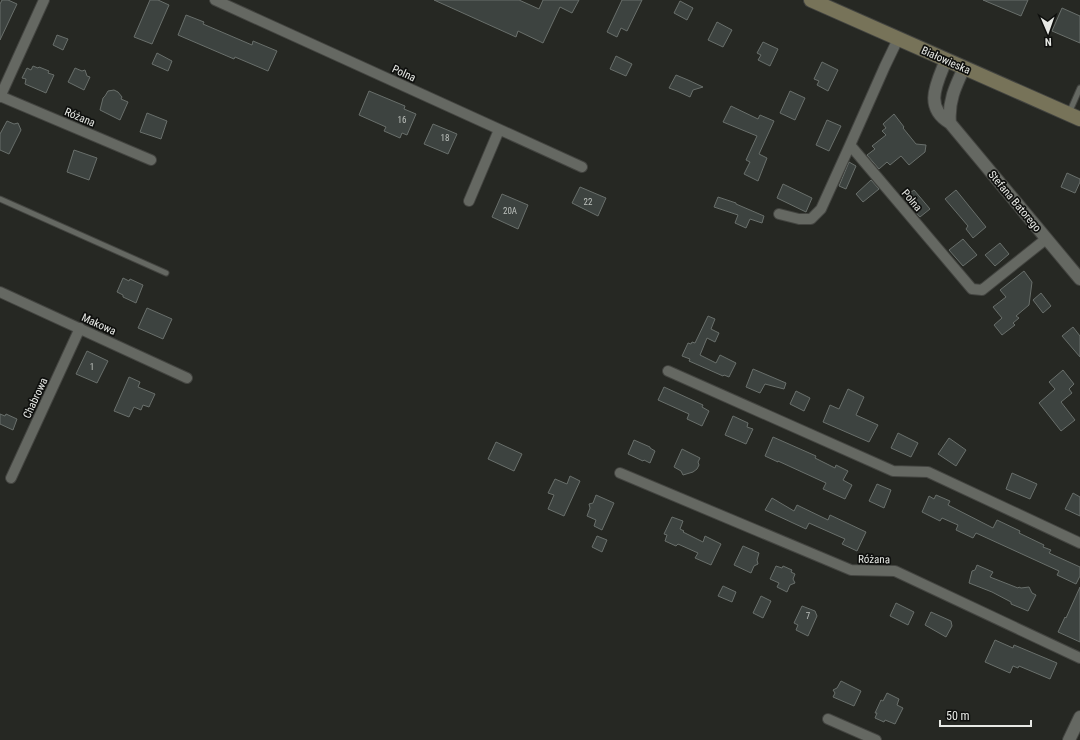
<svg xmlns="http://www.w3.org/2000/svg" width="1080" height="740" font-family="'Roboto Condensed',sans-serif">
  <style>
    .building { fill: #3d4340; stroke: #696f6b }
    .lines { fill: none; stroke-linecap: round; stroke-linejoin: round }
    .service-casing { stroke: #434440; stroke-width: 7 }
    .minor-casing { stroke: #434440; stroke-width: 12 }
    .tertiary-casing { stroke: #434440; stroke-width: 14 }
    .secondary-casing { stroke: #434440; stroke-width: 16 }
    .service { stroke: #656862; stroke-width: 5 }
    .minor { stroke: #656862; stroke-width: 10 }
    .tertiary { stroke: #656862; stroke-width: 12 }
    .secondary { stroke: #777359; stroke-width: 14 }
    .labels { text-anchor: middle; stroke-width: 3.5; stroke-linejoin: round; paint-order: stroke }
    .number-label { font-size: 9px; fill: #bcc0bc }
    .street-label { font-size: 11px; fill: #e7e9e5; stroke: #0f100e }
  </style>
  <rect width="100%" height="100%" fill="#262823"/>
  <path class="building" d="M2,0h6l9,4 -17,36v-36z
    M150,0h8l11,5 -17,39 -18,-7z
    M434,0h85l20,9 4,-9h36l-7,13 -12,-6 -17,36 -25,-12 -2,6z
    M622,0h20l-15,31 -6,-3 -4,9 -10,-5z
    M983,0h45l-7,16z
    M680,1l13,7 -6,12 -13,-7z
    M1062,8l18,8v27l-28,-12z
    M186,15l18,7 -1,2 49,21 1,-4 24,10 -9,20 -33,-14 -1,2 -56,-24z
    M717,22l15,8 -9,17 -15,-7z
    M57,35l11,4 -5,11 -10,-5z
    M763,42l15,7 -8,17 -12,-6 3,-5 -4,-2z
    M157,53l15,8 -4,10 -16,-7z
    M616,56l16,8 -6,12 -16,-7z
    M822,62l16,8 -10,21 -11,-6 2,-4 -5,-2z
    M33,66l5,2 1,-1 10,4 -1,2 6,2 -8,18 -21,-9 1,-5 -4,-1 5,-10 4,2z
    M75,68l7,3 3,-1 2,6 3,1 -6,13 -16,-8z
    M676,75l12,5 15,7 -10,3 -3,7 -13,-6 -8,-3z
    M114,90l4,2 4,5 -1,2 7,3 -8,18 -20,-10 3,-12 2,-2 3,-5z
    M369,91l36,15 -1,3 12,5 -9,21 -5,-2 -2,5 -16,-7 2,-4 -27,-12z
    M790,91l15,7 -10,22 -15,-7z
    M731,106l27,13 2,-4 14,6 -15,33 8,4 -9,23 -14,-7 6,-12 -4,-2 11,-24 -34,-14z
    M147,113l20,8 -6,18 -21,-7z
    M894,114l10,13 -1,1 13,16 10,1 -1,7 -16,13 -8,-9 -11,9 -3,-3 -8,7 -12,-14 8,-6 -3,-3 14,-11 -4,-4 4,-3 -3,-4z
    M827,120l14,6 -12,25 -13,-6z
    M7,121l7,3 4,-1 3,7 -12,24 -9,-4v-16z
    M433,124l24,10 -9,20 -24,-10z
    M74,150l23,8 -8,22 -22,-8z
    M849,162l7,4 -10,23 -7,-3z
    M1067,173l13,6v3l-5,11 -14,-6z
    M871,180l8,9 -16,13 -7,-8z
    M783,184l29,14 -6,14 -29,-14z
    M580,187l26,11 -8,18 -26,-13z
    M914,190l16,19 -10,8 -9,-10 4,-3 -8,-9z
    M956,190l30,37 -13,11 -7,-9 2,-3 -23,-27z
    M502,194l26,11 -10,24 -26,-12z
    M718,197l18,6v1l28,12 -2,7 -12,-4 -4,9 -11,-5 3,-8 -24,-8z
    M963,239l14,16 -14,11 -14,-16z
    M1000,243l9,11 -14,12 -10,-11z
    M1024,271l8,11 -3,23 -13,11 3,2 -6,5 2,2 -13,10 -8,-10 8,-7 -9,-11 13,-10 -6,-7z
    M123,278l6,3 1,-2 13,6 -7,18 -13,-6v-2l-6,-3z
    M1041,293l10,13 -8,7 -10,-13z
    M147,308l25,11 -9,20 -25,-11z
    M708,316l7,3 -4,10 8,4 -4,9 -8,-4 -7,17 16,8 4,-8 16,8 -7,14 -5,-2 -1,1 -34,-15 1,-2 -8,-3 6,-13 3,1 1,-2 3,1z
    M1073,327l7,9v21l-18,-21z
    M87,351l21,10 -11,22 -21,-9z
    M753,369l33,14 -2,6 -19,-5 -5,9 -14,-6z
    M1063,370l11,14 -5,5 3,4 -11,9 14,18 -14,11 -22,-28 16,-14 -6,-7z
    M129,377l11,5 -2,5 17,7 -6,13 -6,-2 -2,5 -7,-3 -5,10 -15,-6z
    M664,387l39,18 -1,2 7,4 -7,15 -15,-7 2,-5 -31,-14z
    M848,389l16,8 -8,18 22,10 -9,17 -46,-20 7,-17 9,4z
    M796,391l14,7 -6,13 -14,-7z
    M0,414l5,2 1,-2 11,5 -4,11 -13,-6z
    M733,416l15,7 -1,4 6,2 -7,15 -21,-9z
    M898,433l20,10 -7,14 -20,-9z
    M773,437l43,19 -1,2 20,10 1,-3 12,6 -5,9 9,5 -7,14 -22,-10 3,-6 -48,-22v1l-13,-6z
    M949,438l17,12 -10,16 -18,-12z
    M634,440l16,7v1l5,3 -5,12 -6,-3 -1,1 -15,-7z
    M496,442l26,12 -8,17 -26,-12z
    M682,449l18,9 -2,4 1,3 -2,4 -4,3 -10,3 -2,-4 -7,-4z
    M1012,473l25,11 -7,15 -24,-10z
    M570,476l10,5 -16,35 -16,-7 6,-14 -6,-2 7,-14 12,5z
    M877,484l14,6 -7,18 -15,-7z
    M1073,493l7,4v19l-15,-7z
    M596,495l18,8 -12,27 -8,-4 2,-6 -9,-4 3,-8 -1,-4 4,-1z
    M936,495l14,6 -2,4 45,23 4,-8 23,11 -1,2 25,12 -1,2 8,3 -2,3 31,14v9l-4,8 -19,-9 2,-4 -83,-38 -3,5 -17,-8 2,-5 -16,-7 -2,3 -18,-9 7,-16 5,3z
    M772,498l22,13 3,-6 31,15 2,-5 36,17 -9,19 -15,-7 3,-5 -36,-16 -3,6 -41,-19z
    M672,517l11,4 -3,8 4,2 -1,1 20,10 2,-6 16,8 -10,21 -16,-7 3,-5 -20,-9 -2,2 -11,-5 2,-6 -3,-1z
    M597,536l10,4 -5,12 -10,-5z
    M743,546l16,7 -2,7 1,4 -4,2 -3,7 -17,-8z
    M977,565l16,7 -3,5 28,11 1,-1 2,1 8,-1 3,6 4,2 -8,16 -17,-7v-2l-19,-10 -23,-9 3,-12 3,-1z
    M776,566l6,2 1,-2 9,4 -1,2 4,2 -2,5 2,4 -5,2 -3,7 -10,-5 2,-4 -9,-4z
    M723,586l13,6 -4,10 -14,-6z
    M1080,587v55l-22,-10 7,-15 1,1z
    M761,596l10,5 -8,17 -10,-5z
    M896,603l18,9 -6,13 -18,-9z
    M802,606l13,5 2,5 -9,20 -12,-6 2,-5 -4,-2z
    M931,612l20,9 1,5 -6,11 -21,-12z
    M995,640l18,8 1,-3 43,18 -7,16 -31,-13 -1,2 -5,-2 -3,7 -25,-11z
    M841,681l20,10 -7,15 -21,-9 2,-4 -2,-3 4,-2z
    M887,693l12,6 -2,6 6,3 -8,16 -10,-4 -1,2 -9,-4 2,-5h-2l6,-13 2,1z"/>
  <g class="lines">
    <defs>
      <path id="service" d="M1069,113l11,-25
        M0,199l166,74"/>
      <path id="minor" d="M215,0l367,167
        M898,39l-13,27 -35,79 122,144 10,1 64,-51
        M0,96l151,64
        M0,97l44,-97
        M469,201l30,-71
        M779,214l20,5h12l10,-10 29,-64
        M0,292l187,86
        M668,371l225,100 35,1 152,71
        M620,473l231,97 44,1 185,87
        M11,478l69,-150
        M828,719l48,21"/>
      <path id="tertiary" d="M946,60c-9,23 -23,47 4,63l130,156
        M950,123c-2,-21 5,-36 14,-55
        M1069,740l11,-23"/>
      <path id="secondary" d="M811,0l269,119"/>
    </defs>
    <use href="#service" class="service-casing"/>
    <use href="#minor" class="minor-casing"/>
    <use href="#tertiary" class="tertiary-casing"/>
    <use href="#secondary" class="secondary-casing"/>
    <use href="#service" class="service"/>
    <use href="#minor" class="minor"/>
    <use href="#tertiary" class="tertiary"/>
    <use href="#secondary" class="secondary"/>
  </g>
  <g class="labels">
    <g class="number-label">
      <text x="402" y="123">16</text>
      <text x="445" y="141">18</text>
      <text x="588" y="205">22</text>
      <text x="510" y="214">20A</text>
      <text x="92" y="370">1</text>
      <text x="808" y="619">7</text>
    </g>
    <g class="street-label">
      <text transform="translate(946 60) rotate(24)" y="4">Białowieska</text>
      <text transform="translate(404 73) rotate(25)" y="4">Polna</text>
      <text transform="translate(80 117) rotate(23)" y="4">Różana</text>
      <text transform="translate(912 200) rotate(50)" y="4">Polna</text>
      <text transform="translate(1015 201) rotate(50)" y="4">Stefana Batorego</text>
      <text transform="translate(99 324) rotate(25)" y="4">Makowa</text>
      <text transform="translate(35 398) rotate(-65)" y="4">Chabrowa</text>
      <text transform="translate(874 559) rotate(1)" y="4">Różana</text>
    </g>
  </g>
  <g transform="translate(1048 32) rotate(178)" stroke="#0f100e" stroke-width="3" paint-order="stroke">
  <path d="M0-3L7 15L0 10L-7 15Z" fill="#e7e9e5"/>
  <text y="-6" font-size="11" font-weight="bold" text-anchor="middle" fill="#e7e9e5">N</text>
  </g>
  <path d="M940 720v6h91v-6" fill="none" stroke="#e7e9e5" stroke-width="2"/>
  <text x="946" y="720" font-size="12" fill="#e7e9e5" stroke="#0f100e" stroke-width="3" paint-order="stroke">50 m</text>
</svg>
